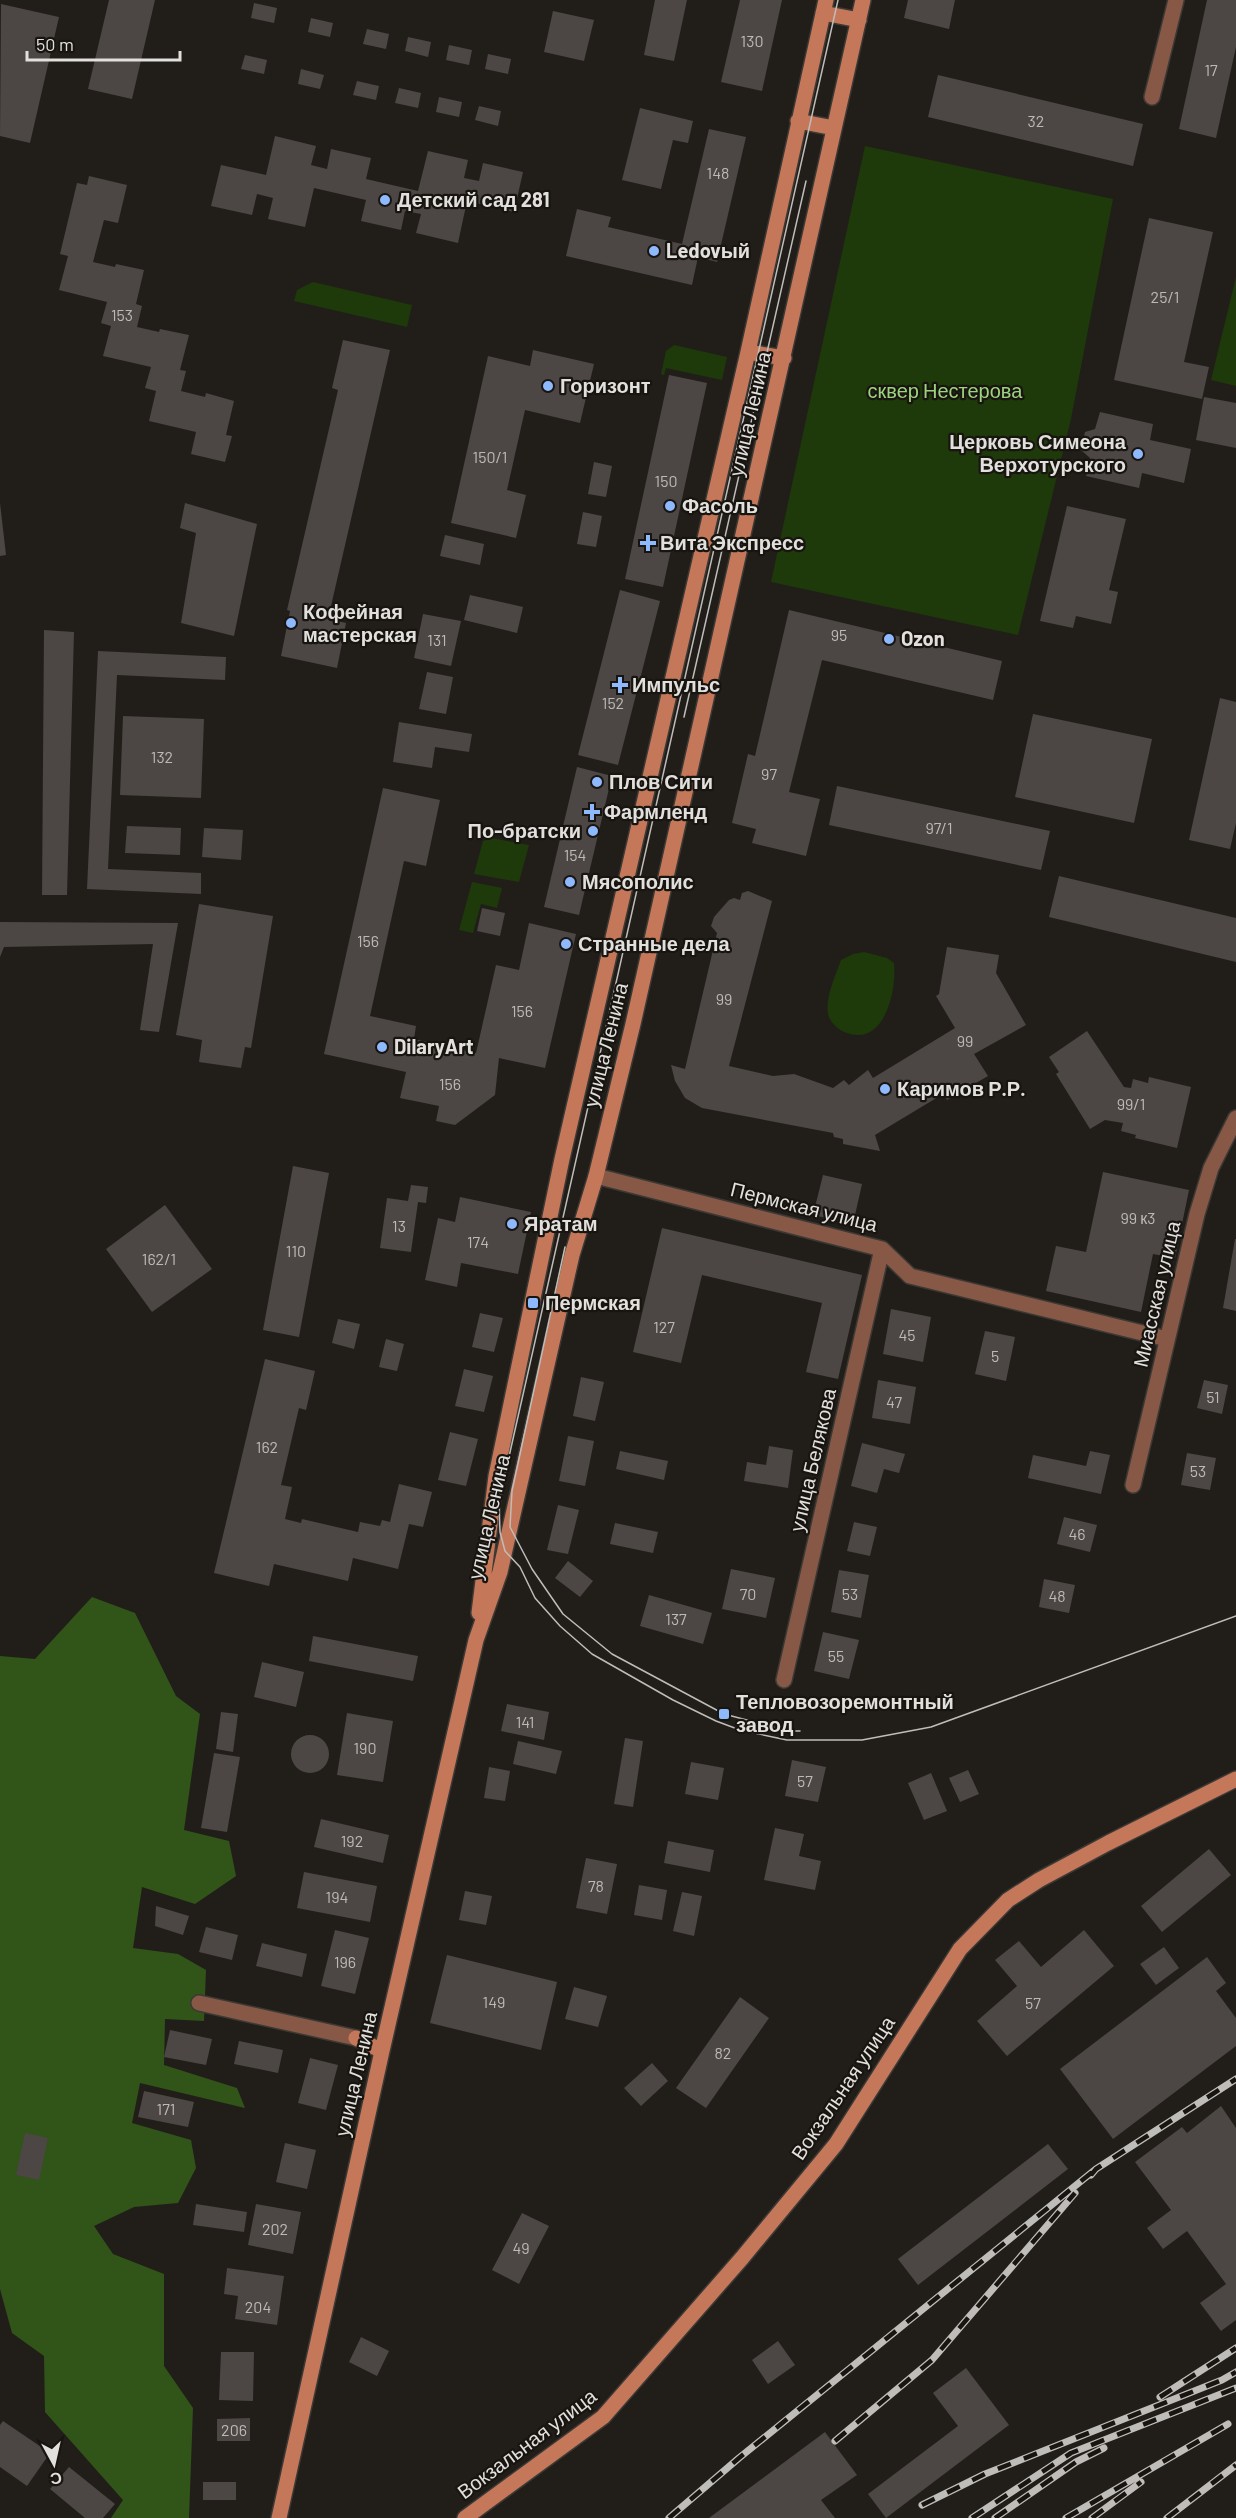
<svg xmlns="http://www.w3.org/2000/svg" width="1236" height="2518" font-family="Barlow,sans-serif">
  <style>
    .green { fill: #1e390a }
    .forest { fill: #315419 }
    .building { fill: #4c4644 }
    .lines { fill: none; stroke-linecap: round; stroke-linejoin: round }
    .street-casing { stroke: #3c3935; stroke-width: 18 }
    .secondary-casing { stroke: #3c3935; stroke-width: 18 }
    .street { stroke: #885846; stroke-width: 15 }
    .secondary { stroke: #c5775a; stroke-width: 15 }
    .tram { stroke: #bfbdba; stroke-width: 1.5 }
    .rail-casing { stroke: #bfbdba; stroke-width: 7 }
    .rail { stroke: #181511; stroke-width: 4.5; stroke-dasharray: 14; stroke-linecap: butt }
    .poi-dot { fill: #8eb9fd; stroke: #181511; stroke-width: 2 }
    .labels { text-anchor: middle; stroke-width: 4.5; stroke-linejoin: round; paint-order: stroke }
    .number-label { font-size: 16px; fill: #bcbab7 }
    .poi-label { font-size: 20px; font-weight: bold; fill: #e2e0dd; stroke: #181511; text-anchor: start }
    .park-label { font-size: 20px; fill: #9dd37e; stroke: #181511 }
    .street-label { font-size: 20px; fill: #e2e0dd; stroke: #181511 }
  </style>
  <rect width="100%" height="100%" fill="#211e1a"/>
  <path class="green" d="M865,146l248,53 -42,220 -53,216 -247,-53z
    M1236,277v109l-25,-6z
    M313,282l99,23 -5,22 -113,-26 3,-11z
    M674,345l53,12 -5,23 -56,-12 -2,7 -3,-1 5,-23z
    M491,838l38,7 -10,37 -45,-8 9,-33z
    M472,882l30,6 -5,20 -16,-4 -8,29 -14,-3z
    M864,952l23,6 7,5c3,30 -11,88 -52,68 -6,-3 -13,-11 -14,-17 -3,-16 8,-40 13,-54l12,-6z"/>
  <path class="forest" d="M92,1597l43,16 41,83 24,18 -16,116 45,11 7,35 -41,28 -53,-17 -9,61 45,6 28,16 -2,51 -39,-2 -1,46 73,23 8,20 -105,-25 -8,40 59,17 5,28 -18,35 -44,4 -40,19 19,28 51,20v92l29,42 -4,110h-78l12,-18 -78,-88 -1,-56 -32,-23 -12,-44v-633l35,3z"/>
  <path class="building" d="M109,0h46l-23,99 -44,-10z
    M655,0h32l-13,61 -30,-6z
    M740,0h42l-20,91 -41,-9z
    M908,0h47l-6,29 -45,-11z
    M1207,0h29v47l-20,91 -37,-9z
    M254,3l23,5 -3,15 -23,-5z
    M1,4l58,13 -29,126 -30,-7z
    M553,11l41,9 -10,41 -40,-9z
    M311,18l22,5 -3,14 -22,-5z
    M367,29l22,5 -3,15 -23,-5z
    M408,37l23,5 -3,15 -23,-6z
    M449,45l23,5 -3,15 -23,-5z
    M488,54l23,5 -3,15 -23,-5z
    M245,55l22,5 -3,14 -23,-5z
    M301,69l23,6 -4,14 -22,-5z
    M938,75l205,49 -10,42 -205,-49z
    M357,81l22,5 -3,14 -23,-5z
    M399,88l22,5 -3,15 -23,-5z
    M439,97l23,5 -3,15 -23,-5z
    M479,106l22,5 -3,15 -23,-6z
    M640,108l53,13 -5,22 -15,-3 -12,49 -39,-9z
    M709,129l37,8 -29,125 -19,-5 -6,28 -126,-29 11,-47 34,8 -3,10 74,17z
    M275,136l41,10 -5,19 16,4 4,-20 40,9 -5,21 52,12 10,-40 40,9 -4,18 15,3 4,-18 40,9 -9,40 -47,-11 -9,42 -42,-10 5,-19 -16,-3 -4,19 -40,-9 5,-21 -52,-12 -9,39 -37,-8 5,-21 -16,-4 -5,21 -41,-9 10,-41 45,10z
    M89,176l38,9 -9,38 -14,-3 -11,42 22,5 1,-3 28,6 -8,34 6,2 -5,21 22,5 1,-3 29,6 -9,35 6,1 -5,20 24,6 1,-4 28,8 -8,34 6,1 -7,26 -34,-8 5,-22 -47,-11 7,-30 -11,-3 6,-21 -48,-11 8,-30 -10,-3 6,-21 -48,-12 9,-34 -8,-2 17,-71 10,2z
    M1149,218l64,14 -29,130 25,5 -7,32 -88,-19z
    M343,340l47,10 -62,269 18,4 -9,45 -56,-12 9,-45 -3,-1 51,-220 -6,-2z
    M533,350l61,14 -14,59 -55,-13 -18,80 19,5 -10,43 -65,-15 37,-167 42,10z
    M669,375l38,8 -44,204 -38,-8z
    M1204,397l32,6v45l-40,-8z
    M1100,412l53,12 -3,16 41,9 -7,34 -42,-10 -3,15 -53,-12 4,-18 -9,-8 4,-18 10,-3z
    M594,462l18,4 -6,31 -18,-3z
    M0,503l6,52 -6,1z
    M185,503l72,21 -23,112 -53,-13 15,-90 -16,-5z
    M1067,506l59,13 -17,71 9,2 -7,32 -35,-8 -3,12 -33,-7z
    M583,512l19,4 -6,31 -19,-3z
    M445,535l39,9 -4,21 -40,-9z
    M620,590l40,11 -42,164 -40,-10z
    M470,595l53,12 -6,26 -53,-13z
    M789,610l213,51 -9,39 -171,-40 -33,132 31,7 -14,57 -54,-13 4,-14 -24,-6 16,-69 7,2z
    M423,614l38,7 -10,45 -37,-8z
    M44,630l30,2 -7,263h-25z
    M98,651l128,6 -1,23 -108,-5 -9,194 93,4v21l-114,-5z
    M427,672l26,5 -7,37 -27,-5z
    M1220,698l16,4v121l-6,26 -41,-9z
    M1033,714l119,25 -18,84 -119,-26z
    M123,716l81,3 -3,79 -81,-3z
    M399,722l73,12 -3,18 -34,-5 -3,21 -39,-6z
    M577,767l35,9 -33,139 -35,-8z
    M837,786l213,45 -9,39 -212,-45z
    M383,788l57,12 -14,66 -22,-5 -34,155 46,10 -2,13 62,14 20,-88 23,5 10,-47 47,11 -31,134 -46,-10 -4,37 -40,30 -19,-4 3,-15 -39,-8 6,-26 -82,-18z
    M127,826l54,2 -1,27 -55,-2z
    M204,828l39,2 -2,30 -39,-3z
    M1059,876l177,42v44l-187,-45z
    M748,891l24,10 -43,165 44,10 21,-2 39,14 11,-8 5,5 19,-15 5,8 82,-50 -19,-32 3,-2 8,-47 52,8 -3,18 30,52 -52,29 14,22 -41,24 -4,-6 -68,41 5,16 -37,-7v-5l-9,-2 -1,-4 -131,-25 -17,-10 -10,-17 -4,-16 14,4 32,-136 -6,-7 3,-9 15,-17 5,-2 6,2 2,-7z
    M199,904l74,12 -22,132 -6,-1 -4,21 -42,-6 3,-22 -26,-5z
    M482,908l23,5 -5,23 -23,-5z
    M0,922l178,1 -19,109 -19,-2 13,-86 -149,3 -4,10z
    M1087,1031l37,56 7,1 2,-9 15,4 1,-6 42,10 -14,61 -42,-10 1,-3 -15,-4 2,-8 -18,-3 -15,9 -34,-55 3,-2 -10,-15z
    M293,1166l36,7 -30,164 -36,-7z
    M1103,1172l86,18 -14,68 -22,-4 -12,58 -95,-21 10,-45 30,6z
    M823,1175l39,9 -9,40 -40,-9z
    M411,1185l17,2 -2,16 -8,-1 -7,50 -31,-4 7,-50 21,3z
    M460,1197l71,15 -13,62 -57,-11 -4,24 -32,-7 13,-62 17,4z
    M165,1205l47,64 -60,43 -46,-63z
    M662,1228l200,47 -24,104 -32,-7 16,-69 -120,-28 -21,88 -48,-11z
    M1235,1239h1v72l-13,-3z
    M891,1309l40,8 -8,45 -40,-8z
    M480,1313l23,5 -9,34 -22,-5z
    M338,1319l22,5 -6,25 -22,-6z
    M985,1331l30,6 -9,44 -31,-7z
    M386,1339l18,5 -7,27 -18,-4z
    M265,1359l50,12 -9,39 -7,-2 -18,77 11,2 -7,32 16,4 1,-4 56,13 2,-10 20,4 2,-6 8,2 9,-38 33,8 -9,35 -14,-3 -11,45 -45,-11 -5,23 -74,-17 -5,22 -55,-13z
    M464,1369l29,7 -9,36 -29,-6z
    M581,1377l23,5 -9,39 -22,-5z
    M878,1380l38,7 -6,37 -38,-6z
    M1204,1380l24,5 -6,29 -25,-6z
    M450,1432l28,7 -12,47 -28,-6z
    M568,1436l26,5 -9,45 -26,-5z
    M862,1443l43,11 -6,19 -15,-4 -7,24 -26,-7z
    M769,1446l24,4 -5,38 -44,-7 3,-19 19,3z
    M620,1451l48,10 -4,19 -48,-11z
    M1090,1451l20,4 -9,39 -73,-16 5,-23 53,11z
    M1187,1453l29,5 -6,32 -29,-5z
    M558,1505l21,5 -11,44 -21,-4z
    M1064,1517l33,8 -7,27 -33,-8z
    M854,1522l23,5 -7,29 -23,-5z
    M615,1523l43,9 -5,21 -43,-9z
    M568,1561l25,20 -13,16 -25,-19z
    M731,1569l44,9 -9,40 -44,-9z
    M839,1570l30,5 -8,43 -30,-6z
    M1044,1579l31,6 -6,28 -30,-6z
    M649,1595l63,18 -9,31 -63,-18z
    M823,1632l36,8 -10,39 -35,-8z
    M313,1636l105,20 -5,25 -104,-20z
    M262,1662l42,10 -8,35 -42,-10z
    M507,1704l42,8 -5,28 -43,-9z
    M221,1712l17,2 -5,38 -17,-3z
    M347,1713l46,8 -10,61 -46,-7z
    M291 1754a19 19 0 1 1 38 0a19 19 0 1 1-38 0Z
    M625,1738l18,3 -10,66 -19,-3z
    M518,1741l44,10 -6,23 -43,-10z
    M214,1753l26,4 -13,75 -26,-4z
    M792,1760l34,7 -8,35 -33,-6z
    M691,1762l33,6 -6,32 -33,-6z
    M489,1767l21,4 -5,30 -21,-3z
    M968,1770l11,24 -19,8 -11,-24z
    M931,1773l16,38 -23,9 -16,-37z
    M321,1819l68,16 -6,28 -69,-16z
    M775,1828l29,6 -5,22 22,5 -6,29 -51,-10z
    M668,1841l46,9 -4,22 -46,-9z
    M1209,1849l22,26 -69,57 -21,-26z
    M586,1858l31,6 -10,50 -31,-6z
    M304,1872l73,14 -7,36 -73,-14z
    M639,1885l28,5 -5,30 -28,-5z
    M465,1891l27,5 -6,29 -27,-5z
    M682,1892l20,4 -8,40 -21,-5z
    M156,1906l33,10 -6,19 -28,-9z
    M206,1927l32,8 -6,25 -33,-8z
    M335,1930l34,8 -14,56 -34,-8z
    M1084,1930l30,36 -107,90 -30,-35 40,-35 -22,-26 24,-19 22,26z
    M262,1943l45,11 -5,23 -46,-11z
    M1164,1947l15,21 -23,17 -16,-21z
    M447,1955l110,27 -16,68 -111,-27z
    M1207,1957l19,26 -10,8 20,27v28l-123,93 -53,-70z
    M574,1987l33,9 -9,31 -33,-8z
    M740,1997l29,21 -63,90 -30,-20z
    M170,2030l42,9 -6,26 -42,-8z
    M239,2041l44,9 -5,23 -44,-9z
    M310,2058l28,7 -12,45 -28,-7z
    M652,2063l16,18 -27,25 -17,-18z
    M144,2091l50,11 -6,25 -50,-10z
    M1221,2106l15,22v192l-15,11 -21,-28 26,-19 -39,-53 -24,18 -16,-21 24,-18 -36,-48 47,-35 5,6z
    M25,2133l23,5 -9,42 -23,-5z
    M285,2143l31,7 -9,39 -31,-7z
    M1048,2144l20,25 -150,116 -20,-26z
    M196,2204l51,8 -3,20 -51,-7z
    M256,2204l45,8 -8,42 -45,-9z
    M522,2213l27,13 -30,58 -27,-14z
    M227,2268l57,8 -7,49 -42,-6 3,-23 -14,-2z
    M361,2337l28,14 -12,25 -28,-14z
    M778,2341l17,24 -27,19 -16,-24z
    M221,2352h33l-1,49 -34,-1z
    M966,2368l43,57 -123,93 -18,-24 90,-68 -25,-33z
    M250,2418v23h-33v-22z
    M3,2421l47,32 -23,33 -27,-19v-42z
    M825,2432l32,43 -36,25 14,18h-126z
    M69,2467l46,37 -12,14h-18l-35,-29z
    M203,2482h33v18h-33z"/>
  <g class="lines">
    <defs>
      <path id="street" d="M1152,97l24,-97
        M596,1176l286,73 28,27 257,63
        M1133,1485l64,-271 14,-46 25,-50
        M784,1680l98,-431
        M199,2003l157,35"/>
      <path id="secondary" d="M823,13l36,7
        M798,121l36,7
        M748,352l36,6
        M479,1613l17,-137 66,-317 186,-807 78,-352
        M356,2038l26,13
        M279,2518l103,-467 94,-411 24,-68 72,-317 24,-79 37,-152 230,-1024
        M465,2518l138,-101 139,-159 94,-114 124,-195 48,-49 31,-20 69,-37 128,-64"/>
    </defs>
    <use href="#street" class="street-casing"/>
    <use href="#secondary" class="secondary-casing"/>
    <use href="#street" class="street"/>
    <use href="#secondary" class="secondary"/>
    <path class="tram" d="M838,0l-339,1501 1,31 5,19 15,16 15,31 25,28 32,28 81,46 43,21 24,9 47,10h75l69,-13 305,-111
      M684,717l122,-536
      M565,1247l-53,244 -2,36 22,42 31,45 49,40 112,60 65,17h11"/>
    <defs>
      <path id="rail" d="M1091,2175l5,-6 140,-90
        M1160,2397l76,-49
        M835,2441l97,-81 143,-167
        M922,2505l63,-31 237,-94 14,-8
        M669,2518l70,-60 357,-289
        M972,2518l99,-65 165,-65
        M995,2518l81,-56 28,-14
        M1066,2518l162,-94
        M1092,2518l49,-36
        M1167,2518l69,-53"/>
    </defs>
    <use href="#rail" class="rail-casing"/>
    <use href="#rail" class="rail"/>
  </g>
  <g class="poi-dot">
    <circle cx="385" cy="200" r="6"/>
    <circle cx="654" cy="251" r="6"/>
    <circle cx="548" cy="386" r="6"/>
    <circle cx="1138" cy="454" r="6"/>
    <circle cx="670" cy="506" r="6"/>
    <path d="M645 534h6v6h6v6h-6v6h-6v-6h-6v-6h6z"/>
    <circle cx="291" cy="623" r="6"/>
    <circle cx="889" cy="639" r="6"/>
    <path d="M617 676h6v6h6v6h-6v6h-6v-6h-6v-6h6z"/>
    <circle cx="597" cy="782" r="6"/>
    <path d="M589 803h6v6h6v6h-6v6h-6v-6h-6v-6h6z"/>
    <circle cx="593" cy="831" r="6"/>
    <circle cx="570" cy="882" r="6"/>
    <circle cx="566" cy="944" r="6"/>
    <circle cx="382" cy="1047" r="6"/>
    <circle cx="885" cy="1089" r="6"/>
    <circle cx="512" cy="1224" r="6"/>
    <rect x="527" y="1297" width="12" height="12" rx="3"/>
    <rect x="718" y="1708" width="12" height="12" rx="3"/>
  </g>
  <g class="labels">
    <g class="number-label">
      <text x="752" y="47">130</text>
      <text x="1211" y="76">17</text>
      <text x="1036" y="127">32</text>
      <text x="718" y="179">148</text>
      <text x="1165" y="303">25/1</text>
      <text x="122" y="321">153</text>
      <text x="490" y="463">150/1</text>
      <text x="666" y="487">150</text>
      <text x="839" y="641">95</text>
      <text x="437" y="646">131</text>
      <text x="613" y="709">152</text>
      <text x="162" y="763">132</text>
      <text x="769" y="780">97</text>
      <text x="939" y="834">97/1</text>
      <text x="575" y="861">154</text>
      <text x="368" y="947">156</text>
      <text x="724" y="1005">99</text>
      <text x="522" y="1017">156</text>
      <text x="965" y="1047">99</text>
      <text x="450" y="1090">156</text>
      <text x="1131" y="1110">99/1</text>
      <text x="1138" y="1224">99 к3</text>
      <text x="399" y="1232">13</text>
      <text x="478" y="1248">174</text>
      <text x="296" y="1257">110</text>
      <text x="159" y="1265">162/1</text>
      <text x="664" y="1333">127</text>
      <text x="907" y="1341">45</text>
      <text x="995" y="1362">5</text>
      <text x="1213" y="1403">51</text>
      <text x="894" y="1408">47</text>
      <text x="267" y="1453">162</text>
      <text x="1198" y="1477">53</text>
      <text x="1077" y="1540">46</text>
      <text x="748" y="1600">70</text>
      <text x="850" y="1600">53</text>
      <text x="1057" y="1602">48</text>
      <text x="676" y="1625">137</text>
      <text x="836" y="1662">55</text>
      <text x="525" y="1728">141</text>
      <text x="365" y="1754">190</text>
      <text x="805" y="1787">57</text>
      <text x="352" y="1847">192</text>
      <text x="596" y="1892">78</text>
      <text x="337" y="1903">194</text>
      <text x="345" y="1968">196</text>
      <text x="494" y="2008">149</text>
      <text x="1033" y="2009">57</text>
      <text x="723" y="2059">82</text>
      <text x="166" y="2115">171</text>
      <text x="275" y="2235">202</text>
      <text x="521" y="2254">49</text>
      <text x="258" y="2313">204</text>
      <text x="234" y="2436">206</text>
    </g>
    <g class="poi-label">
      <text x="397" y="207">Детский сад 281</text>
      <text x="666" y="258">Ledovый</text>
      <text x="560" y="393">Горизонт</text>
      <text x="1126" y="449" text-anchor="end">Церковь Симеона<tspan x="1126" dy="23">Верхотурского</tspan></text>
      <text x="682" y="513">Фасоль</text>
      <text x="660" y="550">Вита Экспресс</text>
      <text x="303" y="619">Кофейная<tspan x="303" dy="23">мастерская</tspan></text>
      <text x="901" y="646">Ozon</text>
      <text x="632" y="692">Импульс</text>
      <text x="609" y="789">Плов Сити</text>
      <text x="604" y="819">Фармленд</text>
      <text x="581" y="838" text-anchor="end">По-братски</text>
      <text x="582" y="889">Мясополис</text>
      <text x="578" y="951">Странные дела</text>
      <text x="394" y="1054">DilaryArt</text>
      <text x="897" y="1096">Каримов Р.Р.</text>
      <text x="524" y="1231">Яратам</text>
      <text x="545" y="1310">Пермская</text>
      <text x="736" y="1709">Тепловозоремонтный<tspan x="736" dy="23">завод</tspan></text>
    </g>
    <g class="park-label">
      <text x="945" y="398">сквер Нестерова</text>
    </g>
    <g class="street-label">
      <text transform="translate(750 414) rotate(-77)" y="7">улица Ленина</text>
      <text transform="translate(606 1045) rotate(-76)" y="7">улица Ленина</text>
      <text transform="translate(804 1207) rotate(14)" y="7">Пермская улица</text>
      <text transform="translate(1157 1294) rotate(-77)" y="7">Миасская улица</text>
      <text transform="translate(813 1460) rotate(-77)" y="7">улица Белякова</text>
      <text transform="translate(489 1517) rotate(-77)" y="7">улица Ленина</text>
      <text transform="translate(356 2074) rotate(-77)" y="7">улица Ленина</text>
      <text transform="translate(843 2088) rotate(-56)" y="7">Вокзальная улица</text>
      <text transform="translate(527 2444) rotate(-37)" y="7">Вокзальная улица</text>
    </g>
  </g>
  <g transform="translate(54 2464) rotate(172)" stroke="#181511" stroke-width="4.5" paint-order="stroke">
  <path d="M0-4.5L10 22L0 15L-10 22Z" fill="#e2e0dd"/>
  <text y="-9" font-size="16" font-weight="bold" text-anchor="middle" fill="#e2e0dd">С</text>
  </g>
  <path d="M27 51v9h153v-9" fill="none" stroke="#e2e0dd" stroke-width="3"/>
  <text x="36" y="51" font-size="18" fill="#e2e0dd" stroke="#181511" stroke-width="4.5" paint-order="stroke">50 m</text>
</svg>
